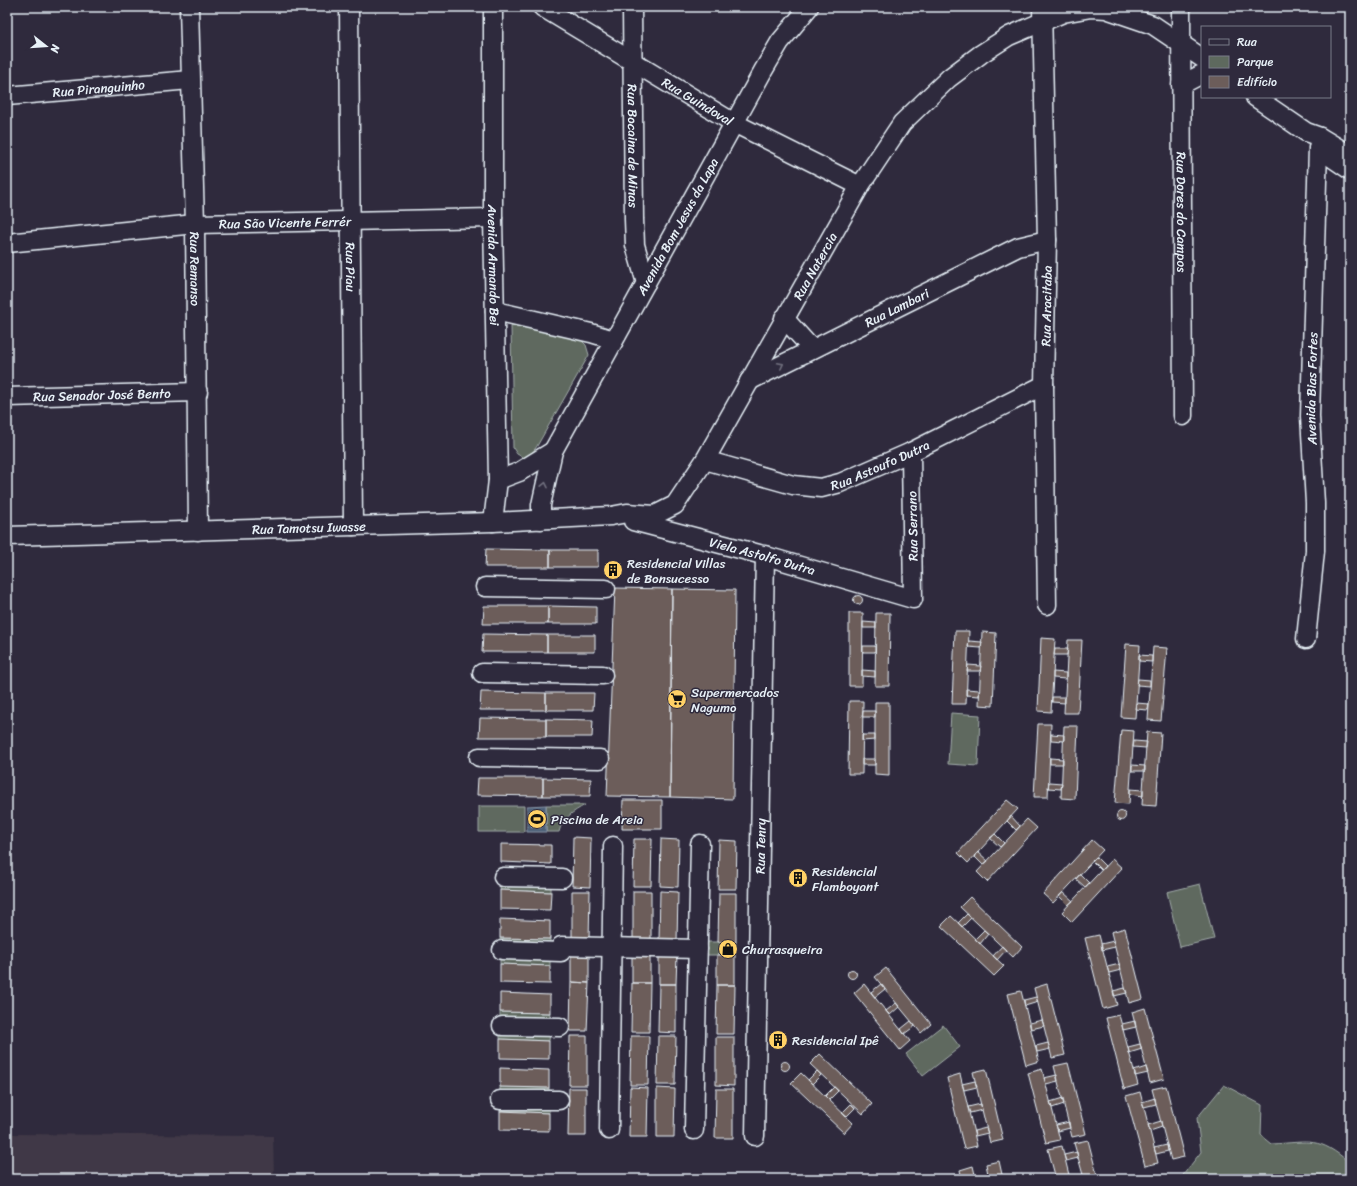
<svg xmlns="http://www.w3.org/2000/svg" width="1357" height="1186" font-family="Sriracha,sans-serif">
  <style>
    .built { fill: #413946 }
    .green { fill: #5e695e; stroke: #a3adab }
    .water { fill: #4e6078; stroke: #8c9aab }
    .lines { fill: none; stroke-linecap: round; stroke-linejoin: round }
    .shore { stroke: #aab7c5; stroke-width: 1 }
    .building { fill: #6c5d5a; stroke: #e8f1f8 }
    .minor-casing { stroke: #e8f1f8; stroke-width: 21 }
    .minor { stroke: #2f2a3d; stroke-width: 18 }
    .oneway { stroke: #70707e }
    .labels { text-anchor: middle; stroke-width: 3; stroke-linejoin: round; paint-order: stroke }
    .street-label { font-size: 13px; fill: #e8f1f8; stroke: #2f2a3d }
    .poi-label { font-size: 13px; fill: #e8f1f8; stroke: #2f2a3d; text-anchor: start }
  </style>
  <rect width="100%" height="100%" fill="#2f2a3d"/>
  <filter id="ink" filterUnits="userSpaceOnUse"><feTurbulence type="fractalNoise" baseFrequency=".025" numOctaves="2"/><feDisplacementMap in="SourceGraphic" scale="8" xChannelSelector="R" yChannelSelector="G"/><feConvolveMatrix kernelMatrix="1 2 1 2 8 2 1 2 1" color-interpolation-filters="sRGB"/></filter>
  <g filter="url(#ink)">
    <path class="built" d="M7,1134l266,2 1,43h-267z"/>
    <path class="green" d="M511,324l66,12 9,9 3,10 -52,91 -7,10 -6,2 -7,-4 -4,-6z
      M951,713l29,2 -2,51 -30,-2z
      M546,805h39c-12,7 -23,13 -26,27h-13z
      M479,806h45v26h-45z
      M501,882l50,1v9l-51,-2z
      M1200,884l14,55 -34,8 -13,-55z
      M500,938l50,1v9l-50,-1z
      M706,942h30l-1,13h-29z
      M500,955l50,1v10l-50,-2z
      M500,1012l50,1 -1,9 -49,-1z
      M943,1025l17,22 -37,29 -17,-22z
      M500,1031h50l-1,10 -49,-2z
      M1224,1085l38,20 -1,30 11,9c39,-2 46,-8 78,19v16h-170l21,-27 -4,-34z
      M500,1087l49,1v10l-49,-1z
      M500,1102l49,2v9l-49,-2z"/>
    <path class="water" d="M546,805v27h-19v-26z"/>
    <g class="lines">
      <path class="shore" d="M532,810l10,1 -1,17 -9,-1z"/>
    </g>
    <path class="building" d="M486,549l64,1v17h-65z
      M550,550h48v17h-48z
      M610,564h6v12h-6z
      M615,588l57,1 -2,208 -63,-1z
      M672,589l63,1 -2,209 -63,-2z
      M853.5 600a4.5 4.5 0 1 1 9 0a4.5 4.5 0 1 1-9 0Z
      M484,606h64v18h-65z
      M548,606l48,1v17h-48z
      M849,613h14l-1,73h-13z
      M876,613h14l-1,73h-14z
      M863,622l13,1v5h-13z
      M955,631h14l-3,73h-14z
      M982,632l14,1 -3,73 -14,-1z
      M483,634l64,1v17h-65z
      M547,635h48v17h-48z
      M1041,638l14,1 -4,73 -13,-1z
      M1068,640h14l-4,73h-14z
      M969,641l13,1 -1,6 -13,-1z
      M1126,644l14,1 -5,73 -14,-1z
      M863,646h12v6h-12z
      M1153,647l14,1 -6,73 -13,-1z
      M1055,649h13l-1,6h-13z
      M1139,655l13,1v6l-13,-1z
      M968,665l13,1 -1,5h-13z
      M862,670l13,1v6l-13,-1z
      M1053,672l13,1v6l-13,-1z
      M1138,679l12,1v6l-13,-1z
      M966,689l13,1v6l-13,-1z
      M481,692l65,1v17h-66z
      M546,693h48l-1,17h-47z
      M1052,697h13v6l-13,-1z
      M849,701h14l-1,73h-14z
      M875,702h14v73l-14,-1z
      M1136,703l13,1 -1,6 -13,-1z
      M863,711h12v6h-13z
      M480,718l66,1v18h-67z
      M546,719l47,1 -1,17h-46z
      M1038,724h13l-3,73h-14z
      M1064,726h14l-3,73 -14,-1z
      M1121,730l13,1 -5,73 -14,-1z
      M1147,732l14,1 -5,73 -14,-1z
      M1051,734l13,1v6l-13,-1z
      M862,735h13v5l-13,1z
      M1134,741l13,1 -1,6 -13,-1z
      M1050,758l13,1v5h-13z
      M862,759h13v6h-13z
      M1132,765l13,1v5h-13z
      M478,778h65v18l-66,-1z
      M543,778l48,1 -1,17h-47z
      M1049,782l13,1 -1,6 -13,-1z
      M1130,789l13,1v6l-13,-2z
      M623,800h39v29h-40z
      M1007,800l11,9 -50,54 -10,-10z
      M1116.5 816a4.5 4.5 0 1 1 9 0a4.5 4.5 0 1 1-9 0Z
      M1011,816l9,10 -4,4 -9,-9z
      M1027,819l10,9 -50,54 -10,-10z
      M995,834l9,9 -4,4 -10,-9z
      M573,837l18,1 -1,49 -18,-1z
      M634,839h18l-1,47h-18z
      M661,839l18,1 -1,47 -18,-1z
      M719,840l18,1 -1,48h-18z
      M1092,840l11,10 -50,53 -10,-9z
      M501,844l50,1v19l-50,-2z
      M978,852l10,9 -5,4 -9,-9z
      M1096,857l9,9 -4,4 -9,-9z
      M1112,859l10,9 -50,54 -10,-10z
      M791,872l14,2 -1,9 -14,-2z
      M1080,874l9,9 -4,4 -9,-8z
      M500,890l51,2 -1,18 -50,-1z
      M572,891h18l-1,49 -17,-1z
      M633,891h18v50h-18z
      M660,891l18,1 -1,49h-18z
      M1063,892l10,9 -5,4 -9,-9z
      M719,893h17v49h-18z
      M970,897l52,50 -9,10 -53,-50z
      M967,914l4,4 -9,9 -4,-4z
      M951,916l53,50 -10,10 -53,-50z
      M500,919l50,2v18l-50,-1z
      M1125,928l18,71 -14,4 -18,-71z
      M984,930l4,4 -8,10 -5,-5z
      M1099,935l18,70 -14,4 -18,-71z
      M1114,941l1,6 -13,3 -1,-6z
      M723,946h10v7h-10z
      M1002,946l4,4 -9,10 -4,-4z
      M571,953h18v30l-18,-1z
      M632,954h18v29h-18z
      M659,954l18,1 -1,29h-17z
      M717,955h18v30h-18z
      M500,964l50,2v18l-50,-1z
      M1120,964l1,6 -12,3 -2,-6z
      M886,968l45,56 -10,9 -46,-56z
      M847.5 974a4.5 4.5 0 1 1 9 0a4.5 4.5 0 1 1-9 0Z
      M571,982l18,1 -2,48h-17z
      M632,983h18l-1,49h-18z
      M659,984h17v49l-18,-1z
      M864,984l46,57 -10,9 -46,-57z
      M881,984l4,5 -10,8 -4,-5z
      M1047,984l18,71 -13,3 -18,-70z
      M717,985h18l-1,49h-18z
      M1125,988l2,5 -13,3 -1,-5z
      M1021,991l18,70 -13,4 -18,-71z
      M500,993l50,2v18l-50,-1z
      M1036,997l2,5 -13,4 -1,-6z
      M896,1003l3,4 -9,8 -4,-4z
      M1145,1008l19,71 -14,4 -18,-71z
      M1119,1015l19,70 -14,4 -18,-71z
      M1042,1020l2,6 -13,3 -1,-6z
      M911,1021l4,5 -11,8 -3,-5z
      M1135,1021l1,6 -13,3 -1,-6z
      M772,1034l12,1v10h-12z
      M570,1036h17v49h-18z
      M631,1036h18l-1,49h-18z
      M658,1036h18l-1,49h-18z
      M716,1037h18v49l-18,-1z
      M500,1039l49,2v18l-49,-1z
      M1048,1043l2,6 -13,3 -1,-6z
      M1140,1044l2,5 -13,4 -1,-6z
      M820,1054l52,50 -9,10 -53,-50z
      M780.5 1066a4.5 4.5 0 1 1 9 0a4.5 4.5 0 1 1-9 0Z
      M1068,1063l18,71 -14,3 -18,-71z
      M1146,1067l2,6 -13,3 -1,-5z
      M500,1068l49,2v18l-49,-1z
      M986,1069l17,71 -13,3 -17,-71z
      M1042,1069l18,71 -14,3 -18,-70z
      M817,1071l4,4 -9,9 -4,-4z
      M801,1073l52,50 -9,10 -53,-50z
      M960,1074l17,72 -13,3 -17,-71z
      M1057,1075l1,6 -12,3 -2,-6z
      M975,1081l2,6 -13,3 -2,-6z
      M1166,1086l18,71 -13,3 -19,-71z
      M630,1087l18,1 -1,49h-18z
      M834,1087l4,4 -9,9 -4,-4z
      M569,1088h17v48h-18z
      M657,1088l18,1 -1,48h-17z
      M716,1089h17v49h-18z
      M1140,1092l18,71 -13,3 -19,-70z
      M1063,1098l1,6 -12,4 -2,-6z
      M1155,1098l1,6 -12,3 -2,-5z
      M851,1104l4,4 -9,9 -4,-4z
      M981,1104l1,6 -12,3 -2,-6z
      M500,1111l49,2v18l-49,-1z
      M1161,1121l1,6 -12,4 -2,-6z
      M1069,1122l1,6 -12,3 -2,-6z
      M986,1128l2,5 -13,3 -1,-5z
      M1088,1140l10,39h-14l-1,-4 -9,-32z
      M1167,1145l1,6 -12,3 -2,-6z
      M1062,1146l2,9 6,24h-14l-8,-30z
      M1077,1152l1,6 -12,3 -2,-6z
      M999,1161l4,18h-14l-3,-15z
      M973,1166l3,13h-14l-2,-9z
      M988,1173l1,6h-13l-1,-3z
      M1083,1175l1,4h-14z
      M898,1176v3h-13z"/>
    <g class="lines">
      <defs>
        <g id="minor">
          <path id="s1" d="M189,7l6,217 3,307"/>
          <path id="s2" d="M349,7l4,519"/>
          <path id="s3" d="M493,7v211l5,262 -5,42"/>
          <path id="s4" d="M542,7l192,116 126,63"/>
          <path id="s5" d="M632,7l2,212 1,26 11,38"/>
          <path d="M1042,7l5,233 -3,145 3,220"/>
          <path id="s6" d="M1181,7l2,409"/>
          <path d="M1181,85l21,-11"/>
          <path id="s7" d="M7,96l183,-16"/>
          <path d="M1255,97l51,35 14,5 30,18"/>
          <path d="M1325,153l25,17"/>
          <path id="s8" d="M7,243l188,-19 298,-6"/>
          <path d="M495,311l96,22 23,7"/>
          <path d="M784,318l28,31"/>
          <path id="s9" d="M749,381l269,-134 29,-7"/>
          <path id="s10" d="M7,397l191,-5"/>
          <path id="s11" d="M705,460l88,25 28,3 19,-5 71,-31 133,-67"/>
          <path d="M498,480l21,-8 34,-21"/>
          <path id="s12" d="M541,520v-15l12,-54 210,-380 17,-29 29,-35"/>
          <path id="s13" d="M633,521l126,33 154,45 -2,-147"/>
          <path id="s14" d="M7,536l486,-14 118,-6 16,-3 28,2 20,-10 30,-45 155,-274 42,-63 47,-45 32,-24 28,-18 54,-23 28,-5 15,1 47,16 49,33"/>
          <path d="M485,587l121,2"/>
          <path id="s15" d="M1306,639l9,-88v-48l-5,-87 8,-268 2,-11"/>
          <path d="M482,673l121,2"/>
          <path d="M479,757l121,2"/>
          <path d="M503,877l59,1"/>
          <path d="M561,946l137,3"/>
          <path d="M502,950l59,2"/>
          <path d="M502,1026l58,1"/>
          <path d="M500,1100h59"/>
          <path d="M609,1130l4,-284"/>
          <path d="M694,1130l6,-286"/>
          <path id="s16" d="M755,1136l10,-581"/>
        </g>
      </defs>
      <use href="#minor" class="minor-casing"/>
      <use href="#minor" class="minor"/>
    </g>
    <defs><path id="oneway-chevron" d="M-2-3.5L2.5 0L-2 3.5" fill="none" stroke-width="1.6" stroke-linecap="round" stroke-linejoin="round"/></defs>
    <g class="oneway">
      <use href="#oneway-chevron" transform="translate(781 365) rotate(-27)"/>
      <use href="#oneway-chevron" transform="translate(545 485) rotate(-78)"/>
    </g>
  </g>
  <defs>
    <symbol id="building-disc" viewBox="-11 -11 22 22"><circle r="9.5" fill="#ffd166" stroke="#2f2a3d"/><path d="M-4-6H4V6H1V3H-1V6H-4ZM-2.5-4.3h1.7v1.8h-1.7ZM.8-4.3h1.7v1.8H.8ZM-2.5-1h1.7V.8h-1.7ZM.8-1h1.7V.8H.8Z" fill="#111"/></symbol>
    <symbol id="supermarket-disc" viewBox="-11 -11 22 22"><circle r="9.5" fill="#ffd166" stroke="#2f2a3d"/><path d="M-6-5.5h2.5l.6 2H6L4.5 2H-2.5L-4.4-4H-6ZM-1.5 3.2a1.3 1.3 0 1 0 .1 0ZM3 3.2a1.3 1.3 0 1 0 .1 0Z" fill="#111"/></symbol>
    <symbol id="stadium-disc" viewBox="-11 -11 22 22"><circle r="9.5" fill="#ffd166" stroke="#2f2a3d"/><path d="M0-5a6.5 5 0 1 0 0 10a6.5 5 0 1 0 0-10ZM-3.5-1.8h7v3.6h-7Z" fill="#111"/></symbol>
    <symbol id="shop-disc" viewBox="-11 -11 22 22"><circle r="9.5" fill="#ffd166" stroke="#2f2a3d"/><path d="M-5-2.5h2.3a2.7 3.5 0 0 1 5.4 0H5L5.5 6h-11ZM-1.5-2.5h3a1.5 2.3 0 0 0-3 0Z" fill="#111"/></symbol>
  </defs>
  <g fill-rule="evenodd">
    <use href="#building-disc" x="602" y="559" width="22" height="22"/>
    <use href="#supermarket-disc" x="666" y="688" width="22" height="22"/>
    <use href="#stadium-disc" x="526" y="808" width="22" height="22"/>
    <use href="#building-disc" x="787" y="867" width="22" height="22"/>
    <use href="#shop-disc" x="717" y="938" width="22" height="22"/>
    <use href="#building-disc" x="767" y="1029" width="22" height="22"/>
  </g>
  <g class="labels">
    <g class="street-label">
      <text dy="5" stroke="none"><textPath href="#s7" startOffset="92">Rua Piranguinho</textPath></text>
      <text dy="5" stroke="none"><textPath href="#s4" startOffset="182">Rua Guindoval</textPath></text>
      <text dy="5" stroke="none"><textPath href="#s5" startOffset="139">Rua Bocaina de Minas</textPath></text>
      <text dy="5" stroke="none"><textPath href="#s6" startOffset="205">Rua Dores do Campos</textPath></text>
      <text dy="5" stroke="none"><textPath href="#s8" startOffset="279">Rua São Vicente Ferrér</textPath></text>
      <text dy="5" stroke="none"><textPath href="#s12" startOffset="327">Avenida Bom Jesus da Lapa</textPath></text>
      <text dy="5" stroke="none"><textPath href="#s3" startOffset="258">Avenida Armando Bei</textPath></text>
      <text dy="5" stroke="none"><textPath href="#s14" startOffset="948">Rua Natercia</textPath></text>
      <text dy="5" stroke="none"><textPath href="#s2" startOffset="260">Rua Piau</textPath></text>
      <text dy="5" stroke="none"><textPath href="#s1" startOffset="262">Rua Remanso</textPath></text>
      <text transform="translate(1046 306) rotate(-89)" y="5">Rua Aracitaba</text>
      <text dy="5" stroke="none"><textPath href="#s9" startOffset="165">Rua Lambari</textPath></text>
      <text dy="5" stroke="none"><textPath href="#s15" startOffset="251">Avenida Bias Fortes</textPath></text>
      <text dy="5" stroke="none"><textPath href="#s10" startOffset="95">Rua Senador José Bento</textPath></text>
      <text dy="5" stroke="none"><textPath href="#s11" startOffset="183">Rua Astoufo Dutra</textPath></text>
      <text transform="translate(912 526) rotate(-91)" y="5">Rua Serrano</text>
      <text dy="5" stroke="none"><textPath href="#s14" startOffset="302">Rua Tamotsu Iwasse</textPath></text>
      <text dy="5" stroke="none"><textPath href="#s13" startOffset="134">Viela Astolfo Dutra</textPath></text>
      <text dy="5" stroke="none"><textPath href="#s16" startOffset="290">Rua Tenry</textPath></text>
    </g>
    <g class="poi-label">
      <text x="627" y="568">Residencial Villas<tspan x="627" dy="15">de Bonsucesso</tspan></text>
      <text x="691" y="697">Supermercados<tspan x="691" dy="15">Nagumo</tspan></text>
      <text x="551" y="824">Piscina de Areia</text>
      <text x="812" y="876">Residencial<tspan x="812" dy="15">Flamboyant</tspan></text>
      <text x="742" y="954">Churrasqueira</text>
      <text x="792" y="1045">Residencial Ipê</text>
    </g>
  </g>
  <rect width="1357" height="1186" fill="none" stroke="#2f2a3d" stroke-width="24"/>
  <rect x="12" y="12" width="1333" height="1162" fill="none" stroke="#e8f1f8" stroke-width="1.5" filter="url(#ink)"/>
  <rect x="1201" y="26" width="130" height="72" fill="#2f2a3d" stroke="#797a88"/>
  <rect x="1209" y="39" width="20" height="6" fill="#2f2a3d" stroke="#797a88"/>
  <text x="1237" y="46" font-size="12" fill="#e8f1f8">Rua</text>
  <rect x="1209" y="56" width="20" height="12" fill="#5e695e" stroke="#797a88"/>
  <text x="1237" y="66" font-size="12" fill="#e8f1f8">Parque</text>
  <rect x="1209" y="76" width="20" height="12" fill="#6c5d5a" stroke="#797a88"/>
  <text x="1237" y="86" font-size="12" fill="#e8f1f8">Edifício</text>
  <g transform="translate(46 46) rotate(107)" stroke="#2f2a3d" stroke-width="3" paint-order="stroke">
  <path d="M0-3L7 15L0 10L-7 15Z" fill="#e8f1f8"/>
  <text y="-6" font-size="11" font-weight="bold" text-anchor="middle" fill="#e8f1f8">N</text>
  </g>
</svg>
